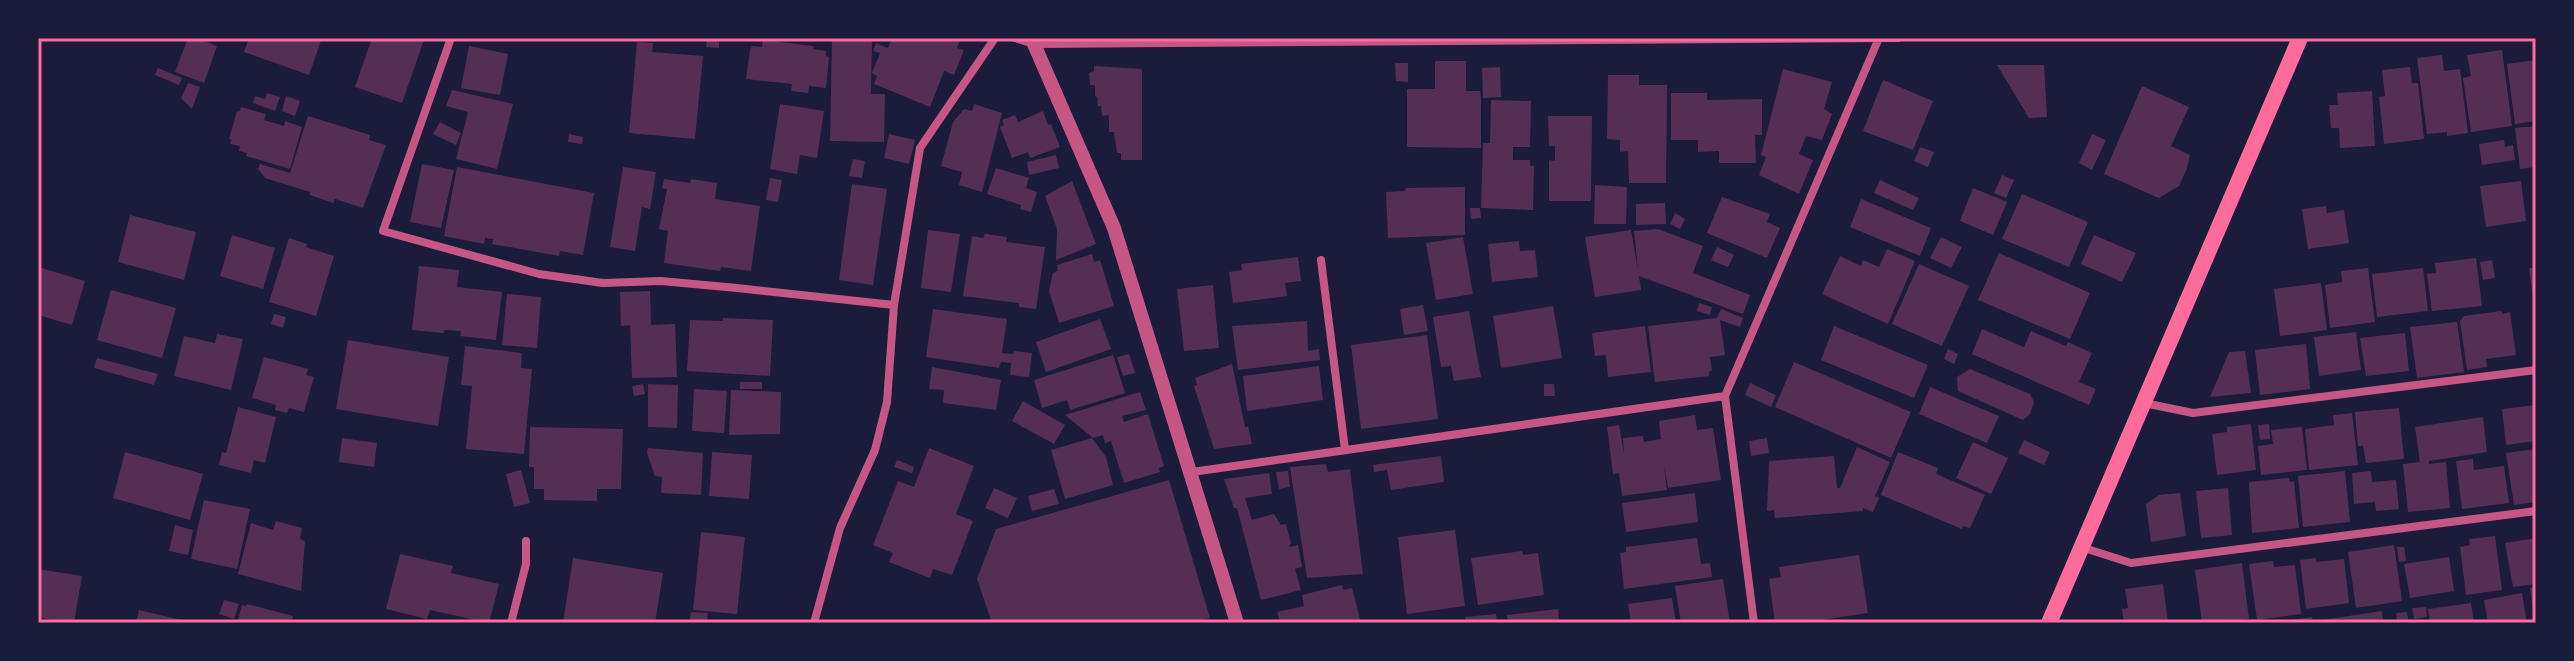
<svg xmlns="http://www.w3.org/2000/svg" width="2574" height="661" font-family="Lora,serif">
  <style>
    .building { fill: #542f53 }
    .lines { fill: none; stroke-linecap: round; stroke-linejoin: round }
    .minor { stroke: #c65784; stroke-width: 8 }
    .tertiary { stroke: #c65784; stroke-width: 14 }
    .secondary { stroke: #ff6b9d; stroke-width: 16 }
    .neatline { fill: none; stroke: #ff6b9d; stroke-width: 3 }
  </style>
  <rect width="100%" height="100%" fill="#1b1b3a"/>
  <path class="building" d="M188,38h8l21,8 -13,37 -29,-11z
    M240,38h82l-13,37 -65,-23 4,-11z
    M372,38l52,2 -22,63 -47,-16z
    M707,38h12v10l-13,-1z
    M832,38h40l-1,56h14l-1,48 -54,-1z
    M892,38h69l-4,10 7,2 -10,25 -10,-4 -14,36 -56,-23 3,-8 -5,-3 8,-20 -7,-2 3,-8 12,5z
    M763,40l51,6 -1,3 13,2v5l3,1 -3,31 -17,-2 -1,7 -17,-2 1,-7 -46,-5 4,-29 2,-4 10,1z
    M637,42l16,1 -1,9 51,4 -8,83 -66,-6z
    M469,46l39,8 -8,41 -39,-7z
    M2502,50l10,76 -41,6 -8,-54 8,-2 -4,-21z
    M2442,55l2,16 16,-2 8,64 -21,3v-4l-20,2 -10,-76z
    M2536,60v61l-21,3 -8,-60z
    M1435,61h31v30h14l1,9v48l-74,-1v-58h28z
    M1395,63h13v19l-12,-1z
    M1997,65h47l3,52 -18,1z
    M1094,66l48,3v91h-21v-7h-4l-3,-21h-5v-17l-7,1 -1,-10h-3l-1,-9 -2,-1v-11h-5l-1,-12 5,-2z
    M1500,67l1,30 -18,1 -1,-30z
    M2410,67l2,16h6l6,56 -40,5 -5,-47 6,-1 -3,-26z
    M158,68l24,10 -3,7 -24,-10z
    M1783,69l49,13 -8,27 8,5 -10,26 -16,-4 -7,18 14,6 -14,34 -40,-19 7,-18 -5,-2z
    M1608,75h31v10h28l-1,98h-37l-1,-32 -8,1v-12l-13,-1z
    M1883,80l50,21 -20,49 -50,-19z
    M188,83l12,4 -8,22 -11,-11z
    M2142,86l47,21 -18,39 19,9 -3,13 -8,18 -20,12 -55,-24z
    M452,90l61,14 -16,65 -41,-10 12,-47 -22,-6z
    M2372,91l3,55 -35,2 -1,-20h-8l-2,-23h9l-1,-12z
    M267,93l13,4 -5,14 -22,-8 2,-7 10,3z
    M1671,93h36v7l55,-1v36h-7l1,28h-37v-12l-21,1v-12h-27z
    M286,96l14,5 -5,15 -13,-5z
    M1491,100l40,1 -1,46h-17v13h17v6h4l-1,44 -52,-2 2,-65h7z
    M780,104l44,7 -7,47 -17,-3 -3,19 -27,-5z
    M974,104l28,9 -20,79 -23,-7 3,-13 -21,-6 12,-44 11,-13 8,2z
    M241,107l25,7 -2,6 20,6 1,-5 17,6 -12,42 -44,-13 1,-3 -8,-2 1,-5 -10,-2 1,-5h-2l8,-28 2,1z
    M1043,111l5,14 3,-1 9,23 -30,11 -2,-6 -16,6 -12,-31 4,-2 -2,-5 13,-5 3,7z
    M308,116l62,19 -1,5 17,5 -23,63 -28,-9 -2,4 -23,-8v-3l-45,-14 -7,-9 2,-5 30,9z
    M1548,116h44l-1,85h-42v-41l6,1v-15h-6z
    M440,122l21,11 -5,12 -23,-11z
    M2536,126v41l-16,2 -5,-41z
    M569,134l14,3 -1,7 -14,-2z
    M889,134l26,6 -6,24 -25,-6z
    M2092,134l14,6 -14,30 -13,-7z
    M2504,140l1,7 8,-2 2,15 -33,5 -3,-21z
    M1920,147l14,5 -6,15 -14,-6z
    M1056,155l3,13 -30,7 -2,-13z
    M853,159l12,2 -3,17 -13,-2z
    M422,164l32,6 -13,58 -31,-6z
    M457,167l137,26 -11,62 -23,-4 -1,5 -67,-12 1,-5 -8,-1 -1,6 -40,-8z
    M623,167l33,5 -6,37 -8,-2 -7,44 -25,-4z
    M996,168l33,10 -3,10 11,4 -6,20 -11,-3 1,-4 -34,-11z
    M2002,175l12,5 -8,18 -12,-5z
    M770,178l12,2 -4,22 -12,-2z
    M664,179l26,4 1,-4 26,4 -2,16 45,7 -9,65 -30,-4 -1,4 -56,-8 4,-32 -9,-2 8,-40 -5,-1z
    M1880,180l39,18 -6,12 -39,-17z
    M1072,181l24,63 -40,16 1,-31 -12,-33z
    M2521,181l5,40 -40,6 -6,-41z
    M852,184l35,5 -14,96 -34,-5z
    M1595,185l32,2 -1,37h-32z
    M1465,187v48l-77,3 -2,-46 19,-1 1,-3z
    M1973,188l34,14 -14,33 -33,-14z
    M2022,194l66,28 -19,45 -67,-28z
    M1722,197l48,17 -3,8 13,6 -13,30 -60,-25z
    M1861,199l70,29 -11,28 -70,-29z
    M1665,203l1,21 -30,1v-21z
    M2326,206l1,7 17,-3 5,33 -41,6 -6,-40z
    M1470,208h10l1,10 -10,1z
    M1675,213l10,6 -5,10 -10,-5z
    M130,215l66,17 -12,48 -66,-18z
    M1658,229l45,17 -10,27 57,22 -7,19 -104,-38 2,14 -46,7 -10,-60 46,-7 7,39 -4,-38z
    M928,230l32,4 -9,58 -30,-4z
    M985,234l22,3 -1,5 39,5 -9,62 -17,-2v-4l-56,-7 9,-60 11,2z
    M232,235l43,13 -12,41 -43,-13z
    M2094,235l42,18 -14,29 -41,-18z
    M1463,237l10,57 -37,6 -10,-57z
    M1941,237l21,10 -11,21 -21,-10z
    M289,238l18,6 -1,3 28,9 -18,60 -47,-14z
    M1519,241l1,10 15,-1 3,27 -46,5 -4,-38z
    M1717,247l17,8 -6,12 -17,-7z
    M1887,249l28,12 -27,63 -66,-30 18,-38 21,10 2,-6 16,7z
    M1999,253l91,40 -20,46 -92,-39z
    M1092,254l2,8 6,-2 14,46 -55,17 -10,-32 4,-18 5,-2 -1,-6z
    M1298,257l3,24 -16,2 2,13 -54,7 -4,-31 13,-2 -1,-6z
    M2476,258l6,48 -50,5 -5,-37 9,-1 -1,-10z
    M2492,260l3,18 -12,2 -3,-18z
    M1919,264l50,22 -27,60 -50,-22z
    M419,266l40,4 -2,17 45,5 -6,48 -36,-4 1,-5 -17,-1v3l-32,-3z
    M38,267l47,14 -13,44 -34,-10z
    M2368,268l7,54 -45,6 -5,-43 17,-3 -1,-11z
    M2423,268l5,43 -51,6 -5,-43z
    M2529,268h7v36h-2z
    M2321,283l6,47 -47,6 -6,-47z
    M1213,285l6,63 -35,3 -7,-62z
    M111,290l65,18 -14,50 -65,-18z
    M650,291l1,34 24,-1 2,53 -45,1 -2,-53 -9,1 -1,-34z
    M507,294l34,3 -4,51 -35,-3z
    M1699,303l13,4 -2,8 -13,-4z
    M1423,305l5,26 -24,4 -4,-26z
    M1553,306l9,52 -61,10 -8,-52z
    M933,309l74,10 -5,34 11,1 1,-3 18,2 -3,24 -19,-2 1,-12 -10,-1 -2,6 -73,-11z
    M1721,309l22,9 -3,9 -20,-7 5,35 -15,2 2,13 -3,2v4l-54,6 -7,-56 69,-8z
    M1469,311l12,66 -27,4 -3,-15 -10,1 -8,-50z
    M2501,311l2,3 7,-2 6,43 -30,4 1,8 -20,3 -7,-49 4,-5z
    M274,314l12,3 -3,11 -12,-4z
    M723,318l50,2 -3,56 -83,-5 3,-51 33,1z
    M1100,319l11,30 -65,23 -10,-30z
    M1307,321l1,30 11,-2 1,11 -82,10 -6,-44z
    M2457,322l7,50 -47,6 -7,-51z
    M1645,326l6,46 -43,5 -2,-22 -11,1 -3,-23z
    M1834,326l94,39 -14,33 -93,-38z
    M1982,329l42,18 7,-16 35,15 2,-4 24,11 -13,29 17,7 -7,16 -117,-51z
    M2356,332l5,38 -42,6 -5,-39z
    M2405,333l4,38 -43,5 -6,-38z
    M217,334l26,5 -12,51 -57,-14 10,-40 31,7z
    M1427,335l11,84 -77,10 -10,-84z
    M348,340l101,17 -11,69 -102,-17z
    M2306,344l4,45 -50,6 -5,-45z
    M465,346l57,7 -1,15 11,1 -8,85 -58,-5 6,-63 -11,-1z
    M1948,349l10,5 -4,10 -10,-5z
    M2245,351l6,42 -41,4 19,-45z
    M1129,354l6,19 -12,3 -6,-19z
    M1113,355l12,38 -55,17 -3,-10 -25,8 -8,-28z
    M264,357l44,12 -2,6 8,2 -10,35 -15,-4 -2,5 -12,-3 1,-5 -24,-7z
    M97,358l61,16 -4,11 -60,-17z
    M1794,362l117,50 -20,46 -116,-51z
    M1232,364l13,63 3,-1 4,18 -38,5 -20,-63 3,-1 -2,-7z
    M1319,366l4,34 -76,11 -4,-35z
    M932,367l69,13 -5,30 -53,-7 1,-13 -15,-1z
    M1970,369l60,25 4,8 -4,12 -7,6 -65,-29 -1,-14z
    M740,382h22v7h-22z
    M1750,383l26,12 -5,12 -26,-12z
    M643,384l2,10 -11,2 -2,-10z
    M648,384l30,1 -1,43 -29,-1z
    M1544,384h10l1,12h-11z
    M1930,387l69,29 -12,27 -68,-29z
    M694,389l33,2 -3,42 -32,-2z
    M731,390l50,2 -1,42 -51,1z
    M1140,392l6,18 -24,6 2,6 24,-8 16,52 -5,2 1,4 -36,11 -13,-42 -6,2 -2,-8 -10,3 -28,-23z
    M1023,401l42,24 -11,19 -42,-23z
    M2536,405v36l-30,4 -4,-36z
    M238,407l38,10 -11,46 -11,-3 -3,13 -32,-8 3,-13 4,1z
    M2399,408l5,51 -38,4 -3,-17h-5l-3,-34z
    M2352,413l6,52 -49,5 -4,-41 29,-4 -1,-10z
    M1695,415l2,15 16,-2 8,52 -53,8 -4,-22 3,24 -45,6 -3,-23 -6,1 -6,-47 12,-2 5,29 -1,-16 20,-2 1,6 17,-3 -2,-18z
    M2483,417l4,35 -58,9v3l17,-2 4,46 -42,4 -5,-48 17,-2 -5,-35z
    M2251,424l5,46 -39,5 -5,-41 15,-2v-5z
    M2269,424l1,15 -10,1 -2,-15z
    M530,427l93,2 -2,60h-24v12l-53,-1v-11h-10v-22h-5z
    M2302,427l5,43 -46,5 -3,-29 15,-2 -2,-14z
    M342,438l35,5 -3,24 -35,-5z
    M1092,438l14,19 7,28 -48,14 -14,-49z
    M1767,438l2,15 -18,3 -2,-15z
    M2024,440l26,12 -6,13 -26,-12z
    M1973,442l35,16 -17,36 -35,-16z
    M1857,447l33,15 -15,34 4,2 -6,14 -10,-4v3l-88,7 -1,-8 -7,1 2,-50 65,-5 3,32h3z
    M648,448l55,5 -2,42 -40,-2 1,-16 -7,-1 -8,-23z
    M929,448l45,18 -18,48 17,7 -21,54 -19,-6 -3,9 -41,-16 4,-9 -20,-8 25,-64 16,6z
    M2536,449v53l-22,3 -8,-52z
    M125,452l78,22 -13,46 -77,-22z
    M712,452l40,3 -3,44 -40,-3z
    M1898,452l40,16 -2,6 49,21 -15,33 -7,-2 -1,3 -81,-34z
    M1441,456l3,26 -53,8 -4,-20 -13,2 -1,-7z
    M2473,459l1,11 30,-4 5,37 -47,6 -6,-48z
    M897,460l17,7 -2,6 -18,-6z
    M1326,464l2,8 22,-3 13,105 -56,4 -17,-111z
    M521,470l9,33 -16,4 -8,-33z
    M1288,471l2,16 -11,2 -3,-17z
    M2345,471l5,51 -47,5 -5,-51z
    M2371,471l1,11 24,-2 3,29 -23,2 -1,-9 -21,2 -2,-31z
    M1269,473l3,21 -27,4 7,22 22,-6 7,11 5,-1 5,19 -2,4 9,-2 4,22 -7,2 6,21 -40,10 -24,-92h-3l-10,-29z
    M2289,478l1,4 4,-1 5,47 -47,5 -3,-51z
    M1169,480l41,138 -18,5h-200l-15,-44 19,-50z
    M994,488l23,10 -9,20 -23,-10z
    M2228,488l4,47 -31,3 -5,-47z
    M1054,489l5,15 -27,7 -4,-15z
    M1695,493l3,29 -72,10 -4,-29z
    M2180,493l6,43 -35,6 -5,-38 13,-9z
    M204,500l46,9 -13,60 -46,-10z
    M276,521l26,7 -2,11 5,2 -4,50 -63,-17 13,-51 22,7z
    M175,525l18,5 -5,25 -19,-4z
    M1455,530l10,76 -58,8 -9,-77z
    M701,532l44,5 -8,77 -44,-4z
    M2495,536l7,54 -36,5 -6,-48 10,-2 -1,-6z
    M1697,538l4,26 9,-1 2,14 -88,12 -4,-36 6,-1v-5z
    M2536,538v46l-23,3 -8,-44z
    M2394,545l8,56 -46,7 -8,-56z
    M2397,547h7l2,14 -7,1z
    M1522,551l1,4 15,-2 6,42 -66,10 -7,-47z
    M400,554l53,12 -2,7 48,11 -10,39 -59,-13 -3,9 -41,-10z
    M1859,555l9,58 -66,10h-27l-6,-44 12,-2 -2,-10z
    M2449,557l5,34 -44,7 -6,-34z
    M573,558l90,15 -8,50h-92z
    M2316,558v4l28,-3 5,44 -43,6 -6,-49z
    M2273,561l1,6 21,-2 6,49 -44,6 -8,-56z
    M2242,563l7,56 -47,4 -7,-53z
    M38,569l44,7 -8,47h-24l1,-3 -13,-3z
    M1723,579l7,44h-49l-6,-37z
    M2163,584l5,39h-44l-2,-14 6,-1 -3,-19z
    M1342,585l1,5 9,-2 9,35h-81l-3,-11 27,-6 -2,-11z
    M2536,587v32h-2l-4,-31z
    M2522,593l5,30h-39l-4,-23z
    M1672,598l4,25h-45l-3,-19z
    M224,600l15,4 -5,15 -15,-5z
    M2471,603l3,20h-44l-2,-14z
    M247,604l46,12 -2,7h-54l5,-18 4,1z
    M2426,607l1,10 -13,2 -2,-11z
    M1558,609l1,14h-51l-1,-8z
    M139,610l51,12v1h-54z
    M2382,611l1,12h-60l-1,-3z
    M691,612l17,1 -1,10h-18z
    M2407,612l2,11h-12l-1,-10z
    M1496,614l1,9h-31l-1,-6z
    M2312,617l1,6h-30v-2z"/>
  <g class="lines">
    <path class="minor" d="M451,38l-68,193 156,43 64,9 58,-2 76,7 157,17
      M1015,38l19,6 864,-6
      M1321,260l24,190
      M2144,403l49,10 343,-43
      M1192,472l533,-76
      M2081,547l50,16 405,-52
      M511,623l15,-59v-23
      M814,623l26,-95 35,-78 12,-48 7,-97 26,-157 75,-110
      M1754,623l-29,-227 154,-358"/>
    <path class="tertiary" d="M1034,44l80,184 123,395"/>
    <path class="secondary" d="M2049,623l251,-585"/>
  </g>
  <rect width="2574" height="661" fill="none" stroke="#1b1b3a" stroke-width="80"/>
  <rect x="40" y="40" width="2494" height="581" class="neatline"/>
</svg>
